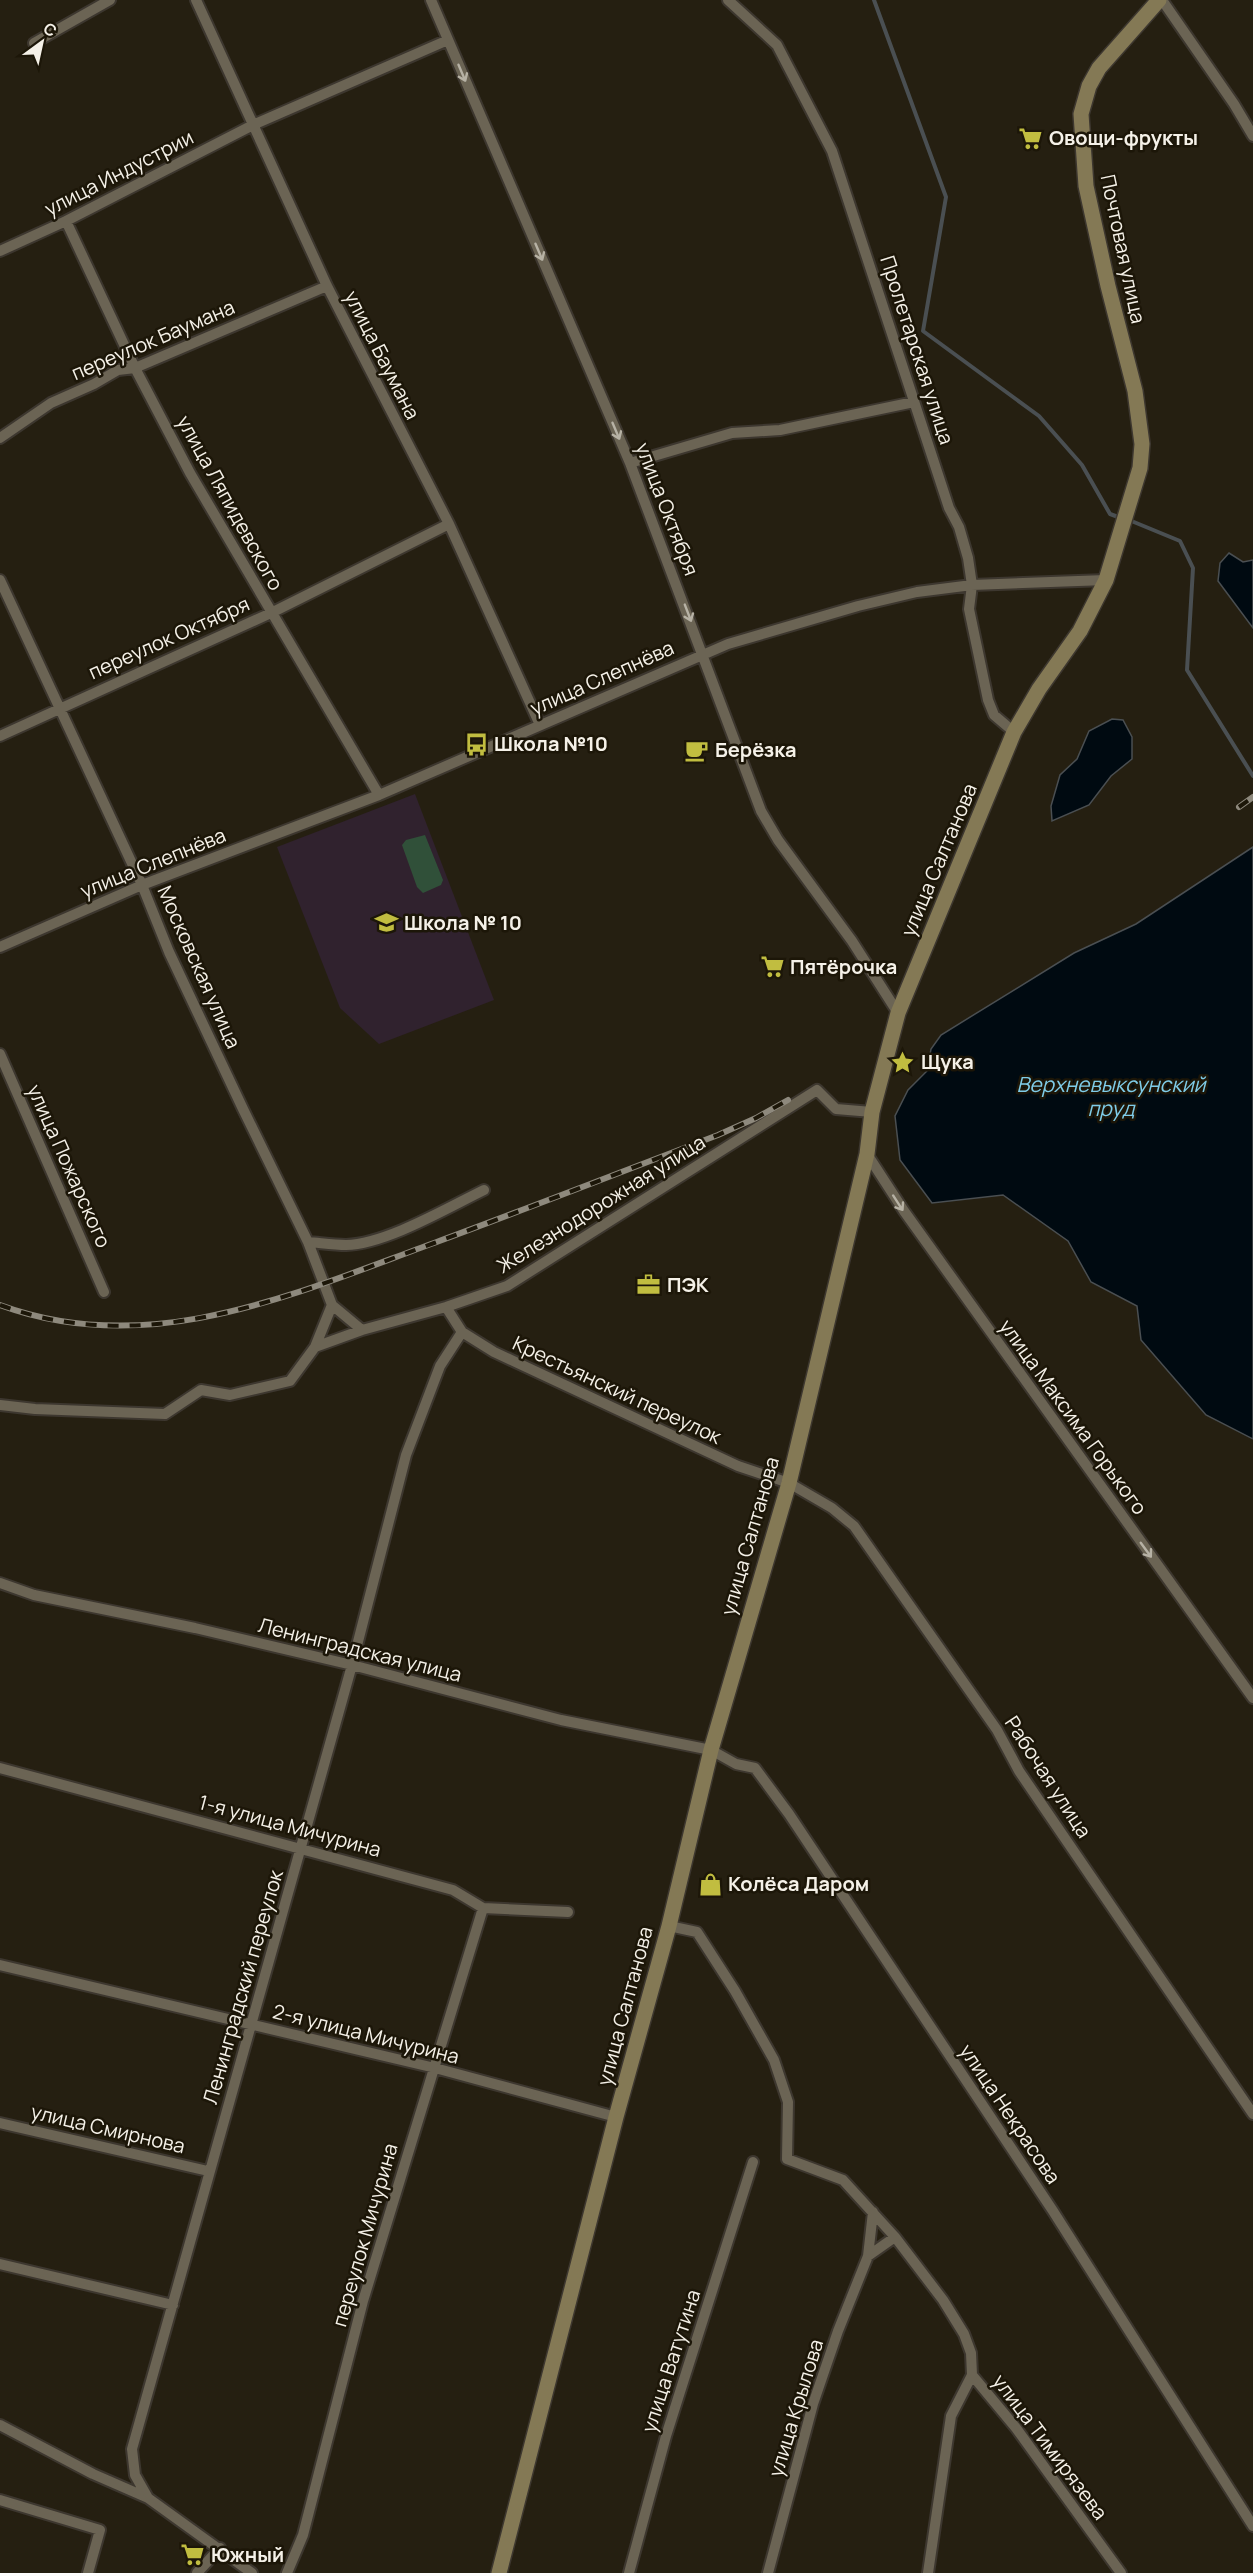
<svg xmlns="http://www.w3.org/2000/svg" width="1253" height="2573" font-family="Manrope,sans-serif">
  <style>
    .education { fill: #30222e }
    .green { fill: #305039 }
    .water { fill: #000a11; stroke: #4a4f52; stroke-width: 1.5 }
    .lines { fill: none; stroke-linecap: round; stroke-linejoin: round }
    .stream { stroke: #4a4f52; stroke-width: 4 }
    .street-casing { stroke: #3d372f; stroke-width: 14 }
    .secondary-casing { stroke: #3d372f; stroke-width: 18 }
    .street { stroke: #6b6454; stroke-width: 10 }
    .secondary { stroke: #847955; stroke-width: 15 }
    .rail-casing { stroke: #8e897d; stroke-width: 6 }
    .rail { stroke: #1c1608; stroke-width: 4; stroke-dasharray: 11; stroke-linecap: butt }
    .oneway { stroke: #b7b2a5 }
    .labels { text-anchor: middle; stroke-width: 5; stroke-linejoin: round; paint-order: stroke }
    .poi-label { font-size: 20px; font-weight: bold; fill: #f5f1e8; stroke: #1c1608; text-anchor: start }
    .street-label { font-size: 20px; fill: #f5f1e8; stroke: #1c1608 }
    .water-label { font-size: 21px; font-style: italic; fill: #7fcce8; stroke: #1c1608 }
  </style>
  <rect width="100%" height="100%" fill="#251f11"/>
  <path class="education" d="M415,794l79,206 -115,44 -39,-36 -63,-161z"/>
  <path class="green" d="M425,835l18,45 -2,5 -18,8 -6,-6 -15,-42 4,-5z"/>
  <path class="water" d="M1229,553l14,9 10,-2v68l-35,-47 2,-18z
    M1112,719l11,1 9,17v22l-21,17 -22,29 -37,16 -1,-15 9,-31 17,-16 12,-28z
    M1253,847v592l-47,-24 -65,-75 -4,-34 -46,-24 -23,-41 -65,-46 -71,8 -32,-43 -5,-44 13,-26 19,-19 4,-22 10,-14 133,-82 62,-29z"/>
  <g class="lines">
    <path class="stream" d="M874,0l72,197 -23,134 116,85 43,49 28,49 11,4
      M1129,520l51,21 13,27 -6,102 66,106"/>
    <defs>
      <path id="street" d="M196,0l131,286 122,238 91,201
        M431,0l199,463 131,348 17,29 74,101 46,72
        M728,0l49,45 55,106 117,357 10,19 9,31 4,27 -3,24 19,91 6,15 20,17
        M1162,0l72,104 19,32
        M34,43l76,-43
        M66,221l69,147 55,105 189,322
        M0,251l66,-30 187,-96 195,-85
        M0,438l51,-35 43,-19 24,-14 17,-2 192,-82
        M630,463l102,-30 48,-3 134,-28
        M0,580l142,305 27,67 74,157 65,133 24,63 30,25
        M0,736l271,-123 178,-89
        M0,947l142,-62 237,-90 349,-151 130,-38 59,-14 55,-7 134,-5
        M0,1054l104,238
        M867,1154l37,57 349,487
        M308,1242c13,1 25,3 38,3 40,-1 101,-37 138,-55
        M446,1307l16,25 32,20 244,114 51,17 43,25 22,18 143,204 22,41 234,343
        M315,1347l17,-42
        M0,1405l35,4 130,5 36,-24 29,5 60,-14 25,-34 47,-17 84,-23 61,-21 310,-196 19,19 36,3
        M0,1583l34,12 161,33 157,37 209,55 150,30 25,14 19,4 34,46 264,397 200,315
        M0,1768l453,122 30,18 85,4
        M669,1926l28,6 38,59 39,69 14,42 -1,57 56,21 52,57 48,63 21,34 7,19 1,22 44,53 105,145
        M0,1965l435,103 181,49
        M0,2123l208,48
        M868,2256l27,-19
        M0,2264l173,41
        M0,2425l93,49 55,24 104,75
        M148,2498l-13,-23 -3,-26 220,-784 54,-210 34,-89 22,-34
        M0,2500l100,30 -12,43
        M197,2573l23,-25
        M287,2573l16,-38 60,-234 120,-393
        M629,2573l37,-137 87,-274
        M768,2573l45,-169 25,-73 30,-75 5,-44
        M928,2573l23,-157 21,-41"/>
      <path id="secondary" d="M499,2573l117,-456 53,-191 42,-176 78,-267 78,-329 5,-42 26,-99 116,-281 25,-43 41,-58 26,-51 34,-112 2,-24 -7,-53 -27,-105 -22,-100 -5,-72 8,-28 10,-18 60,-68"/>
    </defs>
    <use href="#street" class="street-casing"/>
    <use href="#secondary" class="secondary-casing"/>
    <use href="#street" class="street"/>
    <use href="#secondary" class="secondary"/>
    <defs>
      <path id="rail" d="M1239,807l14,-10
        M0,1305c150,55 294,-11 434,-62 95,-35 190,-72 284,-108l38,-17 32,-18"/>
    </defs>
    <use href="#rail" class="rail-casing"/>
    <use href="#rail" class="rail"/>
  </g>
  <defs><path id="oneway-shaft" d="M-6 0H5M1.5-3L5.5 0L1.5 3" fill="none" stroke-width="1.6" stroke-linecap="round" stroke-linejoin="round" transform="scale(1.5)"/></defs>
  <g class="oneway">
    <use href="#oneway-shaft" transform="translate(462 73) rotate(67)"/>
    <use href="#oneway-shaft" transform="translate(539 252) rotate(67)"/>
    <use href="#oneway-shaft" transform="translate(616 431) rotate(67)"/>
    <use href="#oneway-shaft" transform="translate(688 613) rotate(69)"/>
    <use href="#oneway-shaft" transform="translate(898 1203) rotate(57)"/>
    <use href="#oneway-shaft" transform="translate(1146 1550) rotate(54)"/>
  </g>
  <defs>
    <symbol id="supermarket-bare" viewBox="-9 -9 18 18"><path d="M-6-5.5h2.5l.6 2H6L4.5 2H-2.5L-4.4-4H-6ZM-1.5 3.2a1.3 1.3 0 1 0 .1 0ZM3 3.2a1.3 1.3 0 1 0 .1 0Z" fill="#c1bd40" stroke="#1c1608" stroke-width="2.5" paint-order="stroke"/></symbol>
    <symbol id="bus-bare" viewBox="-9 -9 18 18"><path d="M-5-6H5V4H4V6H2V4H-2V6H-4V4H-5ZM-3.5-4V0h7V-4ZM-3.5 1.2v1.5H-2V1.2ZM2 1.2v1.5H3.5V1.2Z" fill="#c1bd40" stroke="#1c1608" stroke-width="2.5" paint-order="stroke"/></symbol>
    <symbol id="cafe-bare" viewBox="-9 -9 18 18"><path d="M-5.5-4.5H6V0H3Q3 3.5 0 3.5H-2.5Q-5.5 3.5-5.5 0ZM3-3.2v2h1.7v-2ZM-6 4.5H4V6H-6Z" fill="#c1bd40" stroke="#1c1608" stroke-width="2.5" paint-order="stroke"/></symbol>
    <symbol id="school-bare" viewBox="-9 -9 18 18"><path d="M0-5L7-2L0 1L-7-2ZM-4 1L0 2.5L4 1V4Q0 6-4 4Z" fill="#c1bd40" stroke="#1c1608" stroke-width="2.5" paint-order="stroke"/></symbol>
    <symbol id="sight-bare" viewBox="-9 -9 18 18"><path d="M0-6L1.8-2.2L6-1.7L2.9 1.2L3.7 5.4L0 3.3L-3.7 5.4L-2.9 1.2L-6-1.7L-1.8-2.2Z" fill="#c1bd40" stroke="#1c1608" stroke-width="2.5" paint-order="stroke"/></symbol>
    <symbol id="office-bare" viewBox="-9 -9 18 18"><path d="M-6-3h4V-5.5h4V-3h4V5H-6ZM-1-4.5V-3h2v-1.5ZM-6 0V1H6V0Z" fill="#c1bd40" stroke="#1c1608" stroke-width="2.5" paint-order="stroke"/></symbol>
    <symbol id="shop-bare" viewBox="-9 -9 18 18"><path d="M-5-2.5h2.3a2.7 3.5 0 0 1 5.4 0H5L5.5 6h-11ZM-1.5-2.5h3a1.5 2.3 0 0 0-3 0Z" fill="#c1bd40" stroke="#1c1608" stroke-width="2.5" paint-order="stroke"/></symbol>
  </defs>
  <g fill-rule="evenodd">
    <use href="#supermarket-bare" x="1014" y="122" width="33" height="33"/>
    <use href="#bus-bare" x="460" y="728" width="33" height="33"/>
    <use href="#cafe-bare" x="680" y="734" width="33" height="33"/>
    <use href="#school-bare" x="370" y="906" width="33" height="33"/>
    <use href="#supermarket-bare" x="756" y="950" width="33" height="33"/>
    <use href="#sight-bare" x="886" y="1046" width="33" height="33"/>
    <use href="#office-bare" x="632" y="1268" width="33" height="33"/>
    <use href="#shop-bare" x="694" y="1868" width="33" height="33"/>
    <use href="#supermarket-bare" x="176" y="2538" width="33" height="33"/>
  </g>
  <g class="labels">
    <g class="poi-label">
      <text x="1049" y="145">Овощи-фрукты</text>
      <text x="494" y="751">Школа №10</text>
      <text x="715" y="757">Берёзка</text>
      <text x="404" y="930">Школа № 10</text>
      <text x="790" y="974">Пятёрочка</text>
      <text x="921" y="1069">Щука</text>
      <text x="667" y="1292">ПЭК</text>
      <text x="728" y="1891">Колёса Даром</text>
      <text x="211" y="2562">Южный</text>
    </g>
    <g class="street-label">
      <text transform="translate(119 173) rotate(-27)" y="7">улица Индустрии</text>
      <text transform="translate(1123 249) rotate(78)" y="7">Почтовая улица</text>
      <text transform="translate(153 340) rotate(-23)" y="7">переулок Баумана</text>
      <text transform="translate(917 350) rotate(72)" y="7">Пролетарская улица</text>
      <text transform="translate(382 355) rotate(63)" y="7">улица Баумана</text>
      <text transform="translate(230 503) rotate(61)" y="7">улица Ляпидевского</text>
      <text transform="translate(667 509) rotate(69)" y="7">улица Октября</text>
      <text transform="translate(169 638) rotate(-24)" y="7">переулок Октября</text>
      <text transform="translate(602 678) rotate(-24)" y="7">улица Слепнёва</text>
      <text transform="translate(939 860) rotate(-67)" y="7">улица Салтанова</text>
      <text transform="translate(153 863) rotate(-22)" y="7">улица Слепнёва</text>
      <text transform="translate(199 967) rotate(66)" y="7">Московская улица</text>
      <text transform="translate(69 1166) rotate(66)" y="7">улица Пожарского</text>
      <text transform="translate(601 1204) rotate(-32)" y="7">Железнодорожная улица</text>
      <text transform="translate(617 1390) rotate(25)" y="7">Крестьянский переулок</text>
      <text transform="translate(1073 1417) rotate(54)" y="7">улица Максима Горького</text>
      <text transform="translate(750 1536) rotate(-74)" y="7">улица Салтанова</text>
      <text transform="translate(360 1650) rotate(14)" y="7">Ленинградская улица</text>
      <text transform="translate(1048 1777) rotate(57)" y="7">Рабочая улица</text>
      <text transform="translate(290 1826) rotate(15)" y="7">1-я улица Мичурина</text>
      <text transform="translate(243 1987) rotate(-74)" y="7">Ленинградский переулок</text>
      <text transform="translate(625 2006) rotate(-75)" y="7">улица Салтанова</text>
      <text transform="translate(366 2034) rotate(14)" y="7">2-я улица Мичурина</text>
      <text transform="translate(1010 2114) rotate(56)" y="7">улица Некрасова</text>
      <text transform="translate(108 2129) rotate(13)" y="7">улица Смирнова</text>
      <text transform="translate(365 2235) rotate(-74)" y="7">переулок Мичурина</text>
      <text transform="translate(671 2361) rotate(-72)" y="7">улица Ватутина</text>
      <text transform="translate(796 2408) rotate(-73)" y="7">улица Крылова</text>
      <text transform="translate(1050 2447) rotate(53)" y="7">улица Тимирязева</text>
    </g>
    <g class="water-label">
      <text x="1111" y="1092">Верхневыксунский<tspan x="1111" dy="24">пруд</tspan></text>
    </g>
  </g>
  <g transform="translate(42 42) rotate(33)" stroke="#1c1608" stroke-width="4.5" paint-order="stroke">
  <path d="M0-4.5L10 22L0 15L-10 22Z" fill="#f5f1e8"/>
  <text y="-9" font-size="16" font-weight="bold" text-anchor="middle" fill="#f5f1e8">С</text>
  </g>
</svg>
